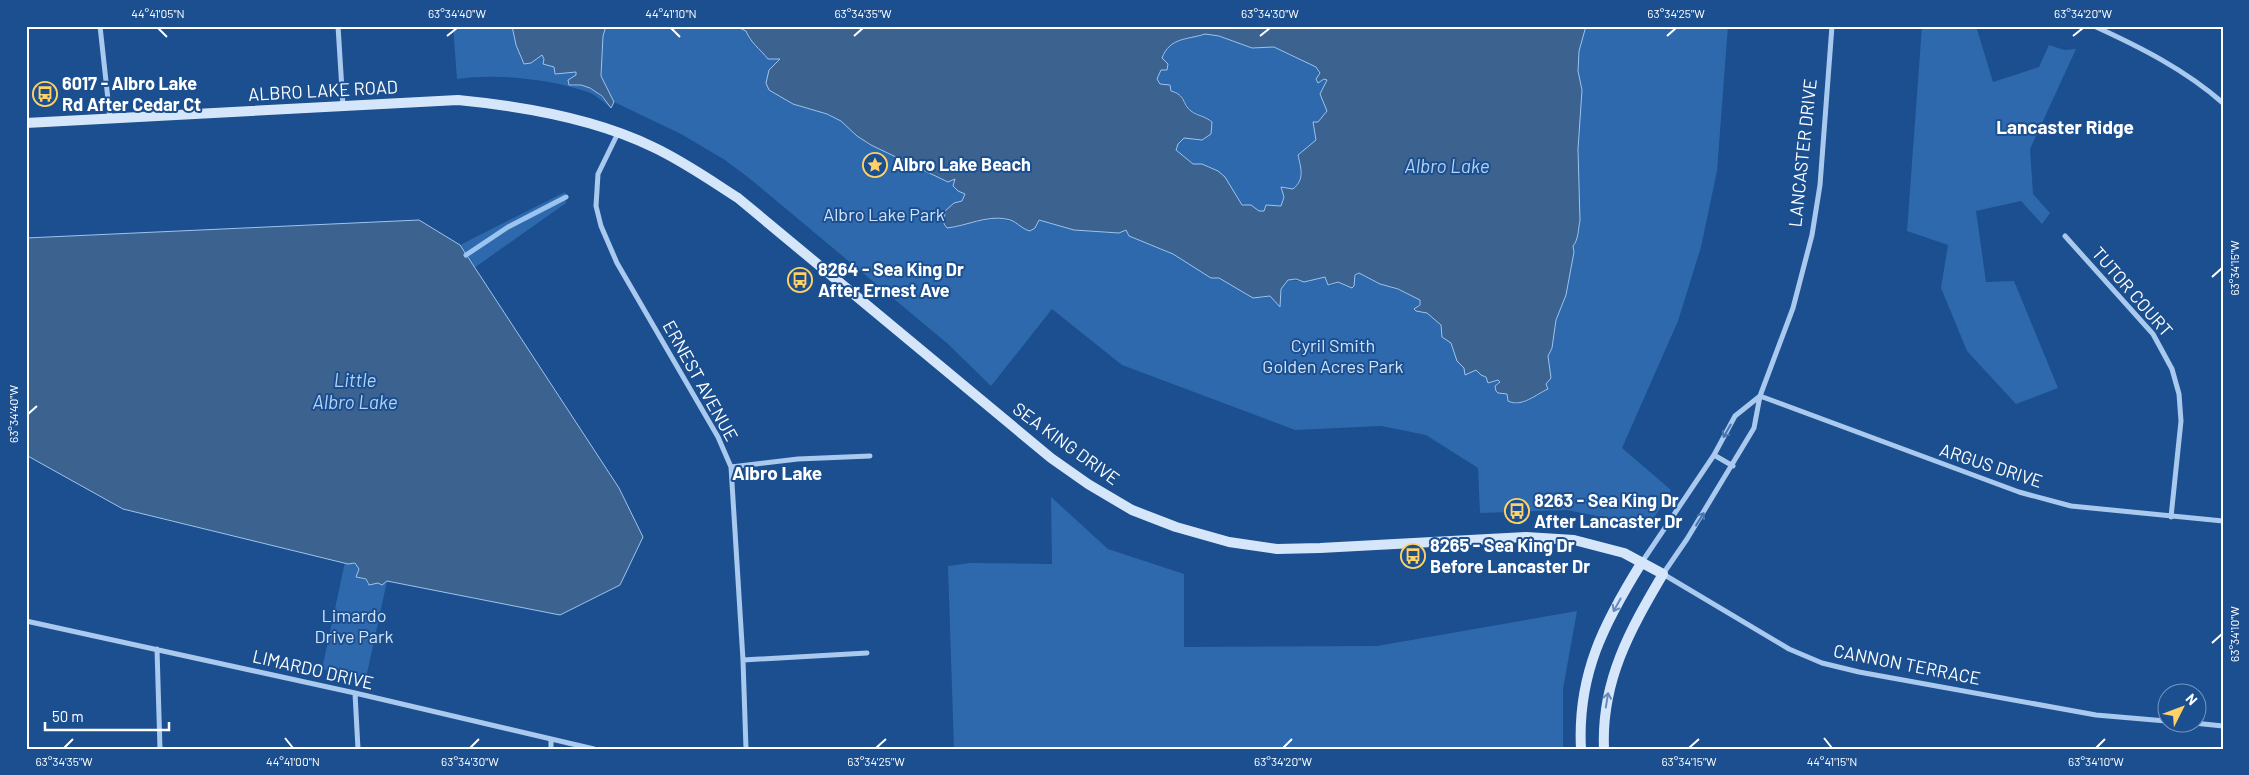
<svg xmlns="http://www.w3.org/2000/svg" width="2249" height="775" font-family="Barlow,sans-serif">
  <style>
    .green { fill: #2e69ad }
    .water { fill: #3c6290; stroke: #9cc4f0; fill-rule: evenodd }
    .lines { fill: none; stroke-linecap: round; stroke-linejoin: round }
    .stream { stroke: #9cc4f0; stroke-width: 5 }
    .street { stroke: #a9c9ee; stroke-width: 5 }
    .secondary { stroke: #d6e6fa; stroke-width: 10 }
    .oneway { stroke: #4674ac }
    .oneway2 { stroke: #668bba }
    .ticks { fill: none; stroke: #fff; stroke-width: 2 }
    .labels { text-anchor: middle; stroke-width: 4; stroke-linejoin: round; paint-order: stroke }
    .poi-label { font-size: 18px; font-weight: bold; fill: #fff; stroke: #1b4f8f; text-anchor: start }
    .street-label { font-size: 18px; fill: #fff; stroke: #1b4f8f }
    .park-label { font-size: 18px; fill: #cfe3fa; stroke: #1b4f8f }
    .neighbourhood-label { font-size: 19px; font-weight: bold; fill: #fff; stroke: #1b4f8f }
    .water-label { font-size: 19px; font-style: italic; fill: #b5d3f5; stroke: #1b4f8f }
    .neatline { fill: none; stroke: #fff; stroke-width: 2 }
    .ticks-label { font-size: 12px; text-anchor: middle; fill: #fff }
  </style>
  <rect width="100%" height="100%" fill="#1b4f8f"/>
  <path class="green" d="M453,26h59l9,33 21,-4 2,4 -1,4 11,4 1,6 21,-1v3l-6,4 2,7c18,-3 28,9 39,22 -7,-5 -15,-13 -23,-16 -37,-13 -92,-19 -131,-13z
    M606,26h129l11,5 3,8 9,6 6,9 9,4 7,1 -3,2 6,36 10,7 34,10 14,7 16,15 14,9 77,37 7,-3 -2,8 12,7 -3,7c-15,5 -15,10 -17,25l2,2 48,-10 41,8 1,-5 5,-1c13,7 70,17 84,10l3,6 44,18 39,24c12,-3 27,14 38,18 10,4 21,0 31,-2l1,-10c9,-8 14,-1 23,-3 7,-1 14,-3 21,-4l1,7 3,2 8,-4 10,3 11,-12 21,11 34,11 7,5 -3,6 1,5 8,2 14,12 1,12 9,6 6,18 7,7 1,6 11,-4 5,5 5,2 2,6 10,-3 2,2 -3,2 1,9 9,1v5l8,5 10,-2 14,-8 12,-16 -3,-22 8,-36 11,-29 7,-39 -1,-6 3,-4 4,-21 -2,-72 3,-61 -3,-17 1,-20 7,-25h142l-11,145 -16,76 -23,74 -56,127 49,42 -23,38 -9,2 -32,-12 -40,-8 -87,3 -2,-45 -52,-33 -45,-9 -86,4 -173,-65 -70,-56 -61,77 -43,-42 -199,-166 -24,-18 -44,-26 -67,-32 -13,-26 2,-40z
    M1922,26h54l17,56 46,-15 10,-22 15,5 12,-1 -46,100 3,45 17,19 -8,11 -21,-23 -45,10 10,71 28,-1 44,107 -42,16 -49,-53 -26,-63 7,-43 -41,-14z
    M1205,34l14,2 32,12 23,-1 39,18 6,5 -1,6 3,6 2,-3 4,1 -7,14 7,17 -9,11h-5l3,19 -18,14c3,14 7,24 -5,34l-11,-2 2,10 -3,9 -15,-1 -2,6h-5l-17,-7 -24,-33 -16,-7h-9l-17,-14 2,-6 6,-6 16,2 11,-6v-14l-21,-10 -10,-15 -18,-9 -5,-7 4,-9h5l1,-8 -5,-3c6,-21 25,-20 43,-25z
    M565,192l1,11 -92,65 -14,-23z
    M1051,497l57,52 76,25v73l193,-1 200,-35 -14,78v60h-609l-6,-183 22,-3 82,1z
    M345,562l13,3 3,14 5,1 1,4 20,-3 -21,97 -44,-9z"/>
  <path class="water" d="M512,26h94l-3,10 -2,40 13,26 -3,6 -9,-12 -12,-8 -9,-3h-12l-1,-5 8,-5v-3l-21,2 -1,-7 -11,-3 1,-5 -2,-4 -11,8 -7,1 -8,-19z
    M735,26h851l-7,25 -1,20 4,19 -4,59 2,72c-2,7 -1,18 -7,25l1,6 -8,43 -10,25 -4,28 -4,8 3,22 -5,6 2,5c-12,5 -26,19 -40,12l-1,-7 -9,-1 -2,-2 -1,-5 5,-4 -2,-2 -10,3 -2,-6 -5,-2 -5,-5 -11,5 -1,-7 -7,-7 -6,-18 -9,-6 -1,-12 -14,-12 -11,-2 -2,-2 6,-4v-5l-22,-11 -18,-5 -21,-11 -4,2 -1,11 -2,2 -14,-6 -10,3 -3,-8 -21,5 -8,-3 -8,1 -7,9 -1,18 -10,-11 -17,2 -34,-20h-8l-38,-24 -44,-18 -3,-6 -7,3 -45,-3 -35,-10 -4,8 -5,3c-9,-2 -14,-11 -24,-12 -19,-4 -40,7 -59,9l-3,-4 1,-13 9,-8 8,-2 3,-7 -7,-3 -5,-5 2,-7 -7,3 -77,-37 -14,-9 -16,-15 -14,-7 -34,-10 -24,-14 -3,-7 3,-13 11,-11h-12c-8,-10 -18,-17 -22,-28zM1205,34l14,2 33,12 22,-1 42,20 4,6 -4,6 2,4 6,-4 3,1 -7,14 7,17 -9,11h-5l3,18 -18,15c3,14 7,24 -5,34l-12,-2 3,10 -3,9 -15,-1 -2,6h-5l-8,-6h-9l-17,-28 -7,-6 -16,-7h-9l-17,-14 2,-6 6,-6 18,2 9,-6 1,-12c-7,-6 -14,-6 -21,-11 -9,-7 -5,-16 -20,-20l-1,-6 -10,-1 -3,-5 4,-9h6l1,-6 -6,-6c8,-21 25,-18 43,-24z
    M419,220l41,25 159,243 24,49 -23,48 -60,30 -173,-34 -5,4 -4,-2 -9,2 -3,-6 -10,-2 3,-8 -4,-6 -7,1 -225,-55 -97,-54v-217z"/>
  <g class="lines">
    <path class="stream" d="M466,255l42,-28 58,-30"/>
    <path class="street" d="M100,26l10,92
      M338,26l5,80
      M1832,26l-12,159 -8,50 -19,73 -33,88 -6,32 -67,111 -24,35 126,75 33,14 37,9 237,43 70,6
      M2094,26c46,21 90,43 129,77
      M618,133l-20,41 -2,32 5,20 16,37 101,174 13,30 12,193 3,89
      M2065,236l88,98 19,35 7,25 2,27 -10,96
      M1760,396l259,96 52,14 152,15
      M1714,455l19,11
      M731,467l67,-8 72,-3
      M1642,562l72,-107 21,-39 25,-20
      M26,621l329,72 239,56
      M157,649l3,100
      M743,660l124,-7
      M355,693l3,56
      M2184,722l39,4
      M551,740v9"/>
    <path class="secondary" d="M26,123l432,-23c62,6 138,19 195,47 30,14 57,33 85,51l313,260 37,26 44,26 44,17 53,15 48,7 43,-1 206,-11 48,3 50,13 39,21c-33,56 -62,107 -59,175
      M1581,749c-4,-74 23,-126 61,-187"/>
  </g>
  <defs><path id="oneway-shaft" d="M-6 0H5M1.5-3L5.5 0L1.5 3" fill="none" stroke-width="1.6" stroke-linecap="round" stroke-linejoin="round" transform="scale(1.25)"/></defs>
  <g class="oneway">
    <use href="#oneway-shaft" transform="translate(1727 431) rotate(120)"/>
    <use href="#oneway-shaft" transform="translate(1700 519) rotate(-58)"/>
  </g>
  <g class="oneway2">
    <use href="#oneway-shaft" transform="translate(1617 605) rotate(119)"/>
    <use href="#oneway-shaft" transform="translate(1607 700) rotate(-81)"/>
  </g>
  <path class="ticks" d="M158,28l9,9M671,28l9,9M447,36l10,-8M854,36l9,-8M1260,36l10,-8M1667,36l9,-8M2073,36l10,-8M2212,277l10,-9M28,414l9,-8M2212,643l10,-9M285,738l8,10M1824,738l8,10M64,748l9,-9M470,748l9,-9M876,748l10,-9M1283,748l9,-9M1689,748l10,-9M2096,748l9,-9"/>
  <defs>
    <symbol id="bus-ring" viewBox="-11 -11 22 22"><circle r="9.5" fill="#1b4f8f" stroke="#ffd166" stroke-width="1.5"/><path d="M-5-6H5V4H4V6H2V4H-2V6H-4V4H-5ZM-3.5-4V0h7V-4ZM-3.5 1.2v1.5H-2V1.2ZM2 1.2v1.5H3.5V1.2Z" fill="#ffd166"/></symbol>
    <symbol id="sight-ring" viewBox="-11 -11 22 22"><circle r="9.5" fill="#1b4f8f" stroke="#ffd166" stroke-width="1.5"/><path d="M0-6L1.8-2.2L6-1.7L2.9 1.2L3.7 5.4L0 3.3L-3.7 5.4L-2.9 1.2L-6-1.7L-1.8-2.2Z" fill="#ffd166"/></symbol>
  </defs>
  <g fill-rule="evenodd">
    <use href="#bus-ring" x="31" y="80" width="28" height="28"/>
    <use href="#sight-ring" x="861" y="151" width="28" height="28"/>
    <use href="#bus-ring" x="786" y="266" width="28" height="28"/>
    <use href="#bus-ring" x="1503" y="497" width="28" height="28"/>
    <use href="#bus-ring" x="1399" y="542" width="28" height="28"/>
  </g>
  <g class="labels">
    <g class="poi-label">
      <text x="62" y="90">6017 - Albro Lake<tspan x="62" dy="21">Rd After Cedar Ct</tspan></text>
      <text x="892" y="171">Albro Lake Beach</text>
      <text x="818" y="276">8264 - Sea King Dr<tspan x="818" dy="21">After Ernest Ave</tspan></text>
      <text x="1534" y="507">8263 - Sea King Dr<tspan x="1534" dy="21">After Lancaster Dr</tspan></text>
      <text x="1430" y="552">8265 - Sea King Dr<tspan x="1430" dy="21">Before Lancaster Dr</tspan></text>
    </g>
    <g class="street-label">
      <text transform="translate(323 91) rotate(-3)" y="6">ALBRO LAKE ROAD</text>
      <text transform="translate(1803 153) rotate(-84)" y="6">LANCASTER DRIVE</text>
      <text transform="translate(2132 292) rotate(49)" y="6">TUTOR COURT</text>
      <text transform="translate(700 381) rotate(61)" y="6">ERNEST AVENUE</text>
      <text transform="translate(1066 444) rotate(36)" y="6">SEA KING DRIVE</text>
      <text transform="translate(1991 466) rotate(18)" y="6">ARGUS DRIVE</text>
      <text transform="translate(1907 665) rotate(11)" y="6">CANNON TERRACE</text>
      <text transform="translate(313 670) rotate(13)" y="6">LIMARDO DRIVE</text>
    </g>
    <g class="park-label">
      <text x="884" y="221">Albro Lake Park</text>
      <text x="1333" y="352">Cyril Smith<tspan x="1333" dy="21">Golden Acres Park</tspan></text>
      <text x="354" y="622">Limardo<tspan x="354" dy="21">Drive Park</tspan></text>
    </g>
    <g class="neighbourhood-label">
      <text x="2065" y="134">Lancaster Ridge</text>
      <text x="777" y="480">Albro Lake</text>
    </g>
    <g class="water-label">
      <text x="1447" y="173">Albro Lake</text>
      <text x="355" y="387">Little<tspan x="355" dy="22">Albro Lake</tspan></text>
    </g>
  </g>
  <rect width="2249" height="775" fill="none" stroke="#1b4f8f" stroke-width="55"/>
  <g transform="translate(2182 708) rotate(48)"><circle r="24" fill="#1b4f8f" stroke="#7695bc"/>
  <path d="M0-4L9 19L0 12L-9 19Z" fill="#ffd166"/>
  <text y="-8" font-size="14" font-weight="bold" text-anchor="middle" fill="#ffffff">N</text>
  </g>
  <path d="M45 722v8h124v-8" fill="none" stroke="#ffffff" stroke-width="2.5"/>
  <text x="52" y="722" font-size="15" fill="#ffffff" stroke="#1b4f8f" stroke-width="4" paint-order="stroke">50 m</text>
  <rect x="28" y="28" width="2194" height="720" class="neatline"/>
  <g class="ticks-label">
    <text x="158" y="18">44°41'05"N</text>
    <text x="457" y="18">63°34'40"W</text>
    <text x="671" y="18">44°41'10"N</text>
    <text x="863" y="18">63°34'35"W</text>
    <text x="1270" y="18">63°34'30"W</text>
    <text x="1676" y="18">63°34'25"W</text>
    <text x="2083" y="18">63°34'20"W</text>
    <text transform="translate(2235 268) rotate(-90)" y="4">63°34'15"W</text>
    <text transform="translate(14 414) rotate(-90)" y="4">63°34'40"W</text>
    <text transform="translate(2235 634) rotate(-90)" y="4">63°34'10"W</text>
    <text x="64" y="766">63°34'35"W</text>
    <text x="293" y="766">44°41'00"N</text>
    <text x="470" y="766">63°34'30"W</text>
    <text x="876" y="766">63°34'25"W</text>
    <text x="1283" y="766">63°34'20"W</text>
    <text x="1689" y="766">63°34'15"W</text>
    <text x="1832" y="766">44°41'15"N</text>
    <text x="2096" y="766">63°34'10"W</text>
  </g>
</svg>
